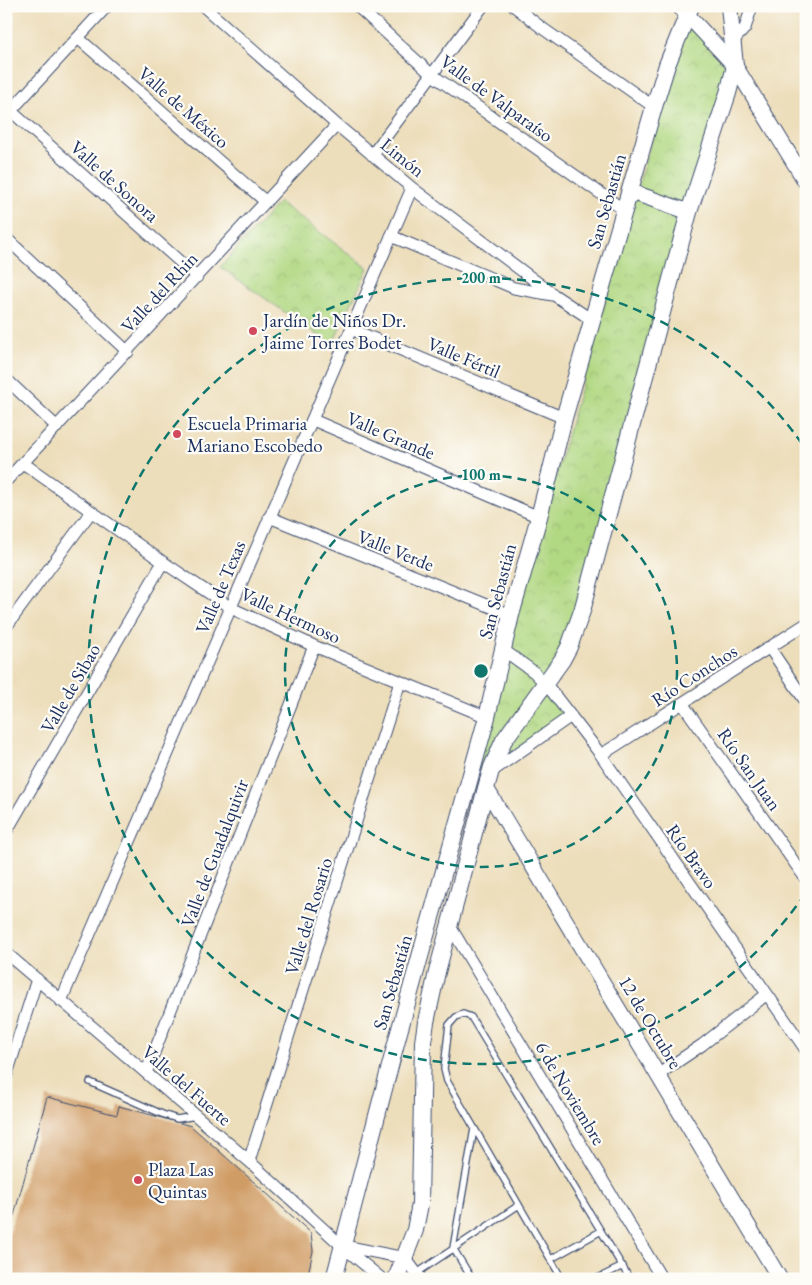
<svg xmlns="http://www.w3.org/2000/svg" width="812" height="1285" font-family="'EB Garamond',serif">
  <style>
    .park { fill: url(#park-crowns); stroke: #668470 }
    .building { fill: #d09c65 }
    .lines { fill: none; stroke-linecap: round; stroke-linejoin: round }
    .service-casing { stroke: #3a496c; stroke-width: 8 }
    .minor-casing { stroke: #3a496c; stroke-width: 13 }
    .tertiary-casing { stroke: #3a496c; stroke-width: 17 }
    .secondary-casing { stroke: #3a496c; stroke-width: 18 }
    .service { stroke: #fff; stroke-width: 5.5 }
    .minor { stroke: #fff; stroke-width: 11 }
    .tertiary { stroke: #fff; stroke-width: 15 }
    .secondary { stroke: #fff; stroke-width: 16 }
    .ring { fill: none; stroke: #0f766e; stroke-width: 2.5; stroke-dasharray: 9 6 }
    .poi-dot { fill: #d1495b; stroke: #fdfcf7; stroke-width: 2 }
    .labels { text-anchor: middle; stroke-width: 4.5; stroke-linejoin: round; paint-order: stroke }
    .street-label { font-size: 19px; fill: #1b2f5e; stroke: #fdfcf7 }
    .poi-label { font-size: 19px; fill: #1b2f5e; stroke: #fdfcf7; text-anchor: start }
    .centre { fill: #0f766e; stroke: #fdfcf7; stroke-width: 2.5 }
    .ring-label { font-size: 15px; text-anchor: middle; font-weight: bold; fill: #0f766e; stroke: #fdfcf7; stroke-width: 4.5; stroke-linejoin: round; paint-order: stroke }
  </style>
  <defs>
    <pattern id="park-crowns" width="20" height="18" patternUnits="userSpaceOnUse" patternTransform="scale(1.25)"><rect width="20" height="18" fill="#b1d882"/><path d="M2 6a3 3 0 1 1 6 0M12 15a3 3 0 1 1 6 0" fill="none" stroke="#98ba73"/></pattern>
  </defs>
  <rect width="100%" height="100%" fill="#fdfcf7"/>
  <filter id="ink" filterUnits="userSpaceOnUse"><feTurbulence type="fractalNoise" baseFrequency=".02" numOctaves="2"/><feDisplacementMap in="SourceGraphic" scale="10" xChannelSelector="R" yChannelSelector="G"/><feConvolveMatrix kernelMatrix="1 2 1 2 8 2 1 2 1" color-interpolation-filters="sRGB"/></filter>
  <filter id="wash" filterUnits="userSpaceOnUse"><feTurbulence type="fractalNoise" baseFrequency=".0096" numOctaves="4" result="noise"/><feDisplacementMap in="SourceGraphic" scale="20" xChannelSelector="R" yChannelSelector="G"/><feGaussianBlur stdDeviation="1.12" result="paint"/><feColorMatrix in="noise" values="0 0 0 0 0 0 0 0 0 0 0 0 0 0 0 0 0 1.4 0 .05"/><feComposite in="paint" operator="in"/></filter>
  <g filter="url(#wash)">
    <rect width="100%" height="100%" fill="#eddebb"/>
    <path class="park" d="M687,14l48,52 -153,545 -36,73 25,32 -81,57 -17,-7z
      M279,202l89,66 -36,77 -112,-78z"/>
    <g id="blocks">
      <path class="building" d="M47,1097l70,18 2,-9 72,20 120,107 2,18 -6,28h-301v-35z"/>
    </g>
  </g>
  <g filter="url(#ink)">
    <use href="#blocks" fill-opacity="0" stroke="#3a496c" stroke-width="1"/>
    <g class="lines">
      <defs>
        <path id="service" d="M90,1082l72,32 15,5 19,-3
          M551,1259l50,-28
          M417,1273l102,-68
          M472,1279l-19,-31 21,-119
          M562,1279l-115,-198 -3,-12 5,-44 7,-8 7,-3 8,3 159,262
          M596,1279l27,-13"/>
        <path id="minor" d="M203,6l134,119 75,63 142,107 38,25
          M357,6l74,68 193,136
          M514,6l28,22 112,79
          M78,38l188,164
          M733,41l12,-13 7,-22
          M11,111l186,166
          M6,116l101,-110
          M372,155l111,-149
          M391,236l123,52 39,7
          M6,238l122,114
          M351,329l213,89
          M6,379l51,48
          M313,420l226,97
          M23,463l140,99 68,46 83,38 173,71
          M6,481l331,-356
          M269,517l242,98
          M6,627l85,-115
          M769,647l37,55
          M502,649l32,23 12,12 55,71 205,295
          M682,703l124,176
          M601,755l205,-131
          M491,772l80,-56
          M6,832l157,-270
          M450,926l212,353
          M6,953l243,208 93,85 40,33
          M61,1001l351,-813
          M146,1073l168,-427
          M659,1074l43,-29 65,-51
          M6,1077l31,-98
          M249,1161l151,-479
          M344,1246l61,12 16,21"/>
        <path id="tertiary" d="M679,6l56,60 71,116
          M629,191l60,21
          M486,788l294,491"/>
        <path id="secondary" d="M334,1279l65,-247 88,-315 24,-102 28,-98 25,-99 90,-311 13,-42 24,-59
          M396,1279l19,-49 5,-26 3,-162 3,-20 11,-50 49,-184 6,-21 12,-27 58,-80 7,-13 13,-36 107,-399 39,-119 7,-27 -6,-60"/>
      </defs>
      <use href="#service" class="service-casing"/>
      <use href="#minor" class="minor-casing"/>
      <use href="#tertiary" class="tertiary-casing"/>
      <use href="#secondary" class="secondary-casing"/>
      <use href="#service" class="service"/>
      <use href="#minor" class="minor"/>
      <use href="#tertiary" class="tertiary"/>
      <use href="#secondary" class="secondary"/>
    </g>
  </g>
  <g class="ring">
    <circle cx="481" cy="671" r="196"/>
    <path d="M805 894A393 393 0 1 1 805 448"/>
  </g>
  <g class="poi-dot">
    <circle cx="253" cy="331" r="5"/>
    <circle cx="177" cy="434" r="5"/>
    <circle cx="138" cy="1180" r="5"/>
  </g>
  <g class="labels">
    <g class="street-label">
      <text transform="translate(497 98) rotate(36)" y="7">Valle de Valparaíso</text>
      <text transform="translate(184 107) rotate(41)" y="7">Valle de México</text>
      <text transform="translate(403 157) rotate(39)" y="7">Limón</text>
      <text transform="translate(115 181) rotate(42)" y="7">Valle de Sonora</text>
      <text transform="translate(606 201) rotate(-74)" y="7">San Sebastián</text>
      <text transform="translate(159 292) rotate(-47)" y="7">Valle del Rhin</text>
      <text transform="translate(464 357) rotate(23)" y="7">Valle Fértil</text>
      <text transform="translate(391 435) rotate(23)" y="7">Valle Grande</text>
      <text transform="translate(396 550) rotate(22)" y="7">Valle Verde</text>
      <text transform="translate(220 587) rotate(-67)" y="7">Valle de Texas</text>
      <text transform="translate(497 591) rotate(-75)" y="7">San Sebastián</text>
      <text transform="translate(291 615) rotate(25)" y="7">Valle Hermoso</text>
      <text transform="translate(694 675) rotate(-33)" y="7">Río Conchos</text>
      <text transform="translate(70 688) rotate(-60)" y="7">Valle de Sibao</text>
      <text transform="translate(750 769) rotate(55)" y="7">Río San Juan</text>
      <text transform="translate(214 853) rotate(-69)" y="7">Valle de Guadalquivir</text>
      <text transform="translate(692 856) rotate(55)" y="7">Río Bravo</text>
      <text transform="translate(308 916) rotate(-73)" y="7">Valle del Rosario</text>
      <text transform="translate(392 982) rotate(-74)" y="7">San Sebastián</text>
      <text transform="translate(651 1022) rotate(59)" y="7">12 de Octubre</text>
      <text transform="translate(187 1085) rotate(41)" y="7">Valle del Fuerte</text>
      <text transform="translate(571 1093) rotate(59)" y="7">6 de Noviembre</text>
    </g>
    <g class="poi-label">
      <text x="263" y="327">Jardín de Niños Dr.<tspan x="263" dy="22">Jaime Torres Bodet</tspan></text>
      <text x="187" y="430">Escuela Primaria<tspan x="187" dy="22">Mariano Escobedo</tspan></text>
      <text x="148" y="1176">Plaza Las<tspan x="148" dy="22">Quintas</tspan></text>
    </g>
  </g>
  <circle cx="481" cy="671" r="8" class="centre"/>
  <g class="ring-label">
    <text x="481" y="283">200 m</text>
    <text x="481" y="480">100 m</text>
  </g>
  <rect width="812" height="1285" fill="none" stroke="#fdfcf7" stroke-width="25"/>
</svg>
